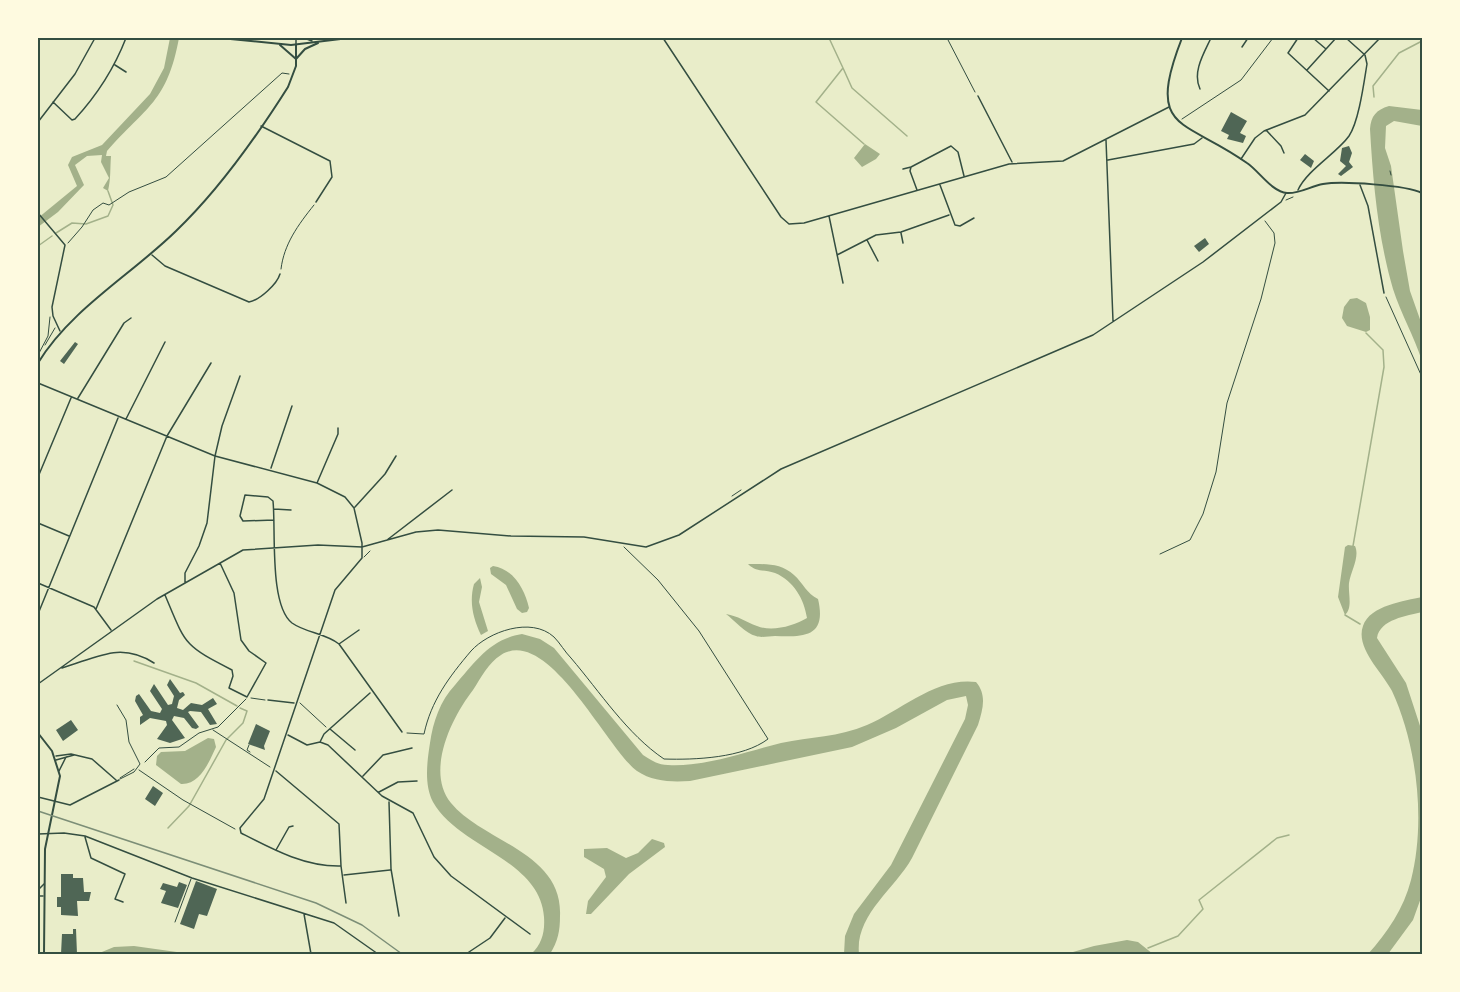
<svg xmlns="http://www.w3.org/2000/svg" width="1460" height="992" font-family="'IBM Plex Sans',sans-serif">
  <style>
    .water { fill: #a3b18a }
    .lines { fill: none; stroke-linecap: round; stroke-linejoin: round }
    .stream { stroke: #a3b18a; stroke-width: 1.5 }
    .building { fill: #4f6655 }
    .path { stroke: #344e41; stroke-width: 1 }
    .service { stroke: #344e41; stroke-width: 1 }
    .minor { stroke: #344e41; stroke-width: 1.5 }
    .tertiary { stroke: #344e41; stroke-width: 2 }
    .primary { stroke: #344e41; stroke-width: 2 }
    .rail { stroke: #7c8e77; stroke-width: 1.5 }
    .neatline { fill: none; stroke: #344e41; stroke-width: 2 }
  </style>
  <rect width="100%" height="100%" fill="#e9edc9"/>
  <path class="water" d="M170,38h9c-12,64 -32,68 -72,113l-1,5h5c-1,12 0,22 -3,35l-5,-3 6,-10 -8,-16 1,-7 -15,1 -12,9 9,20 -26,27 -20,15v-9l39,-32 -9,-21 4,-8 30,-12 48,-51 14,-26z
    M1389,106l33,4v16l-28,-5 -8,5 -1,22 6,18 12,85 7,40 12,34v36c-8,-25 -21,-47 -29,-72 -15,-51 -20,-107 -23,-160 1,-13 6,-19 19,-23z
    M865,144l15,10 -4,5 -14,8 -8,-9z
    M1357,298l9,5 4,14v13l-4,2 -19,-6 -5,-8 2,-11 6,-8z
    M1348,545l7,1c5,11 -4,25 -6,37 -1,11 4,25 -4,32l-7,-18 7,-50z
    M748,564c17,0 33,-1 46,11 9,8 13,19 24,24 9,38 -14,38 -43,37 -6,0 -14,2 -19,0 -10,-2 -22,-16 -30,-22 12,2 20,8 31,12 15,6 37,0 50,-8 -3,-19 -13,-37 -32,-45 -11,-4 -18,0 -27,-9z
    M493,566c21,3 32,24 36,42l-2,4 -5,1 -5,-4 -11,-24 -15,-11 -1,-6z
    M480,578l2,9 -3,15 9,29 -7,4c-8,-17 -12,-33 -7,-51z
    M1422,597v15c-15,4 -42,7 -45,26l29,45 16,49v163l-9,25 -25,34h-20c19,-21 36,-46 43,-74 15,-58 6,-135 -19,-189 -9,-18 -37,-43 -29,-65 7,-21 42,-25 59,-29z
    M522,634l18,5 14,9 89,107c8,5 15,10 25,10 38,2 77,-13 113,-22 29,-6 58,-6 86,-18 35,-15 69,-48 109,-43 11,13 7,27 2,43l-66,133c-18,32 -57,57 -53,96h-15l1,-18 9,-22 37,-49 74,-146 3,-14 -2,-9 -19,4 -51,28 -44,19 -162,34c-18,1 -37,1 -53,-10 -30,-22 -89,-146 -136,-116 -13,8 -20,23 -28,35 -21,27 -48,81 -22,113 32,39 112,49 109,113 0,15 -2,25 -10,38h-19c11,-10 14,-22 13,-37 -4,-58 -85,-69 -111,-115 -9,-17 -6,-40 -3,-59 3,-21 10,-42 25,-58 20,-23 35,-46 67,-51z
    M208,738l6,1 2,8c-7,15 -16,38 -35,37l-25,-19 1,-9 4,-4 24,-1z
    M652,839l12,4 1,4 -36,27 -38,40h-5l2,-13 18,-24 -2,-8 -20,-12v-8l23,-1 19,10 12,-5z
    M1127,940l11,2 15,12h-87l28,-8z
    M134,946l57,8h-94l17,-7z"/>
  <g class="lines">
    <path class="stream" d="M829,38l14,30 -27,34 48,42
      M843,68l9,20 55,48
      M1374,97l-1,-11 26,-33 23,-12
      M56,233l16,-10 14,1 22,-8 5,-11 -5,-14
      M38,246l14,-10
      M1353,546l31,-179 -1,-17 -17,-17
      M1345,615l15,9
      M134,661l62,22 41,23
      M168,828l21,-22 37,-66 17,-17 4,-12 -7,-3
      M1148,948l30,-12 25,-27 -4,-9 78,-62 12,-3"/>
  </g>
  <path class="building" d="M1231,112l16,9 -7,12 6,3 -3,7 -16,-4 2,-4 -8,-4z
    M1349,146l3,7 -3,9 4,5 -12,9 -3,-2 8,-8 -6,-5 2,-13z
    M1305,154l9,7 -3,7 -11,-8z
    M1205,238l4,6 -10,8 -5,-6z
    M75,342l3,2 -14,20 -4,-3z
    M170,679l10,14 3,-1 2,3 -6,5 -2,8 6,2 8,-7 11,2 11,-7 4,6 -9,5 9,15 -7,1 -9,-13 -11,-1 -2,1 11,15 -3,2 -4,-1 -8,-10 -10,-2 -2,4 13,18 -15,5 -13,-4 10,-14 -1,-4 -16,-3 -10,7v-8l3,-2 -8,-14 1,-5 3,-2 12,17 9,2 2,-4 -12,-18 4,-7 14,21 4,-1 2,-8 -7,-11z
    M71,720l7,10 -15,11 -7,-11z
    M256,724l14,7 -6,15 1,4 -17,-6z
    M153,786l10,7 -8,13 -10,-7z
    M61,874h12v4h10l1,14h7l-2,9h-12l1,15 -17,-1v-8h-4v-10h4z
    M196,881l21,8 -10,27 -8,-2 -5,15 -14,-5z
    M179,882l8,3 -9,23 -17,-5 5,-12 -6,-2 3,-6 14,4z
    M73,929h3l1,25h-16l1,-20h11z"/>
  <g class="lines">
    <path class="path" d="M265,38h28
      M947,38l28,54
      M1182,119l59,-39 32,-42
      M1390,171l1,4
      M1286,200l7,-3
      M68,243l14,-16 11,-17 10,-7 6,2 20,-13 37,-15 116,-104 7,1
      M281,269c3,-25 17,-44 33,-64
      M1386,297l36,80
      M45,345l10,-17
      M38,355l10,-19 2,-19
      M732,496l9,-6
      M1160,554l30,-14 13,-26 13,-42 11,-69 34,-104 14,-56 -1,-10 -9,-12
      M251,698l14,2
      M300,703l26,24
      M213,730l57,37
      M407,733l17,1c7,-33 25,-57 47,-83 17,-19 60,-35 83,-14 6,6 11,15 17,21 29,34 56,76 93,101 31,1 79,-1 104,-20l-69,-108 -41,-51 -34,-33
      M249,745l-2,5 3,2
      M145,762l14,-14 20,-1 20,-14 19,-6 28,-28
      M139,770l44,30 52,29"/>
    <path class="service" d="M364,557l6,-6
      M117,705l9,15 3,22 11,22 -6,8 -14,7
      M120,778l14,-9
      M175,922l16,-43"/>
    <path class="minor" d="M296,38v6
      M304,38l8,3
      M663,38l118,179 8,7 15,-1 205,-59 54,-3 106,-54
      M1298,38l-10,15 41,38
      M1313,38l13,11
      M1242,47l6,-9
      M115,65l11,7
      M1307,70l29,-32
      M1200,89c-8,-17 4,-36 11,-51
      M978,96l34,66
      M53,102l19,18 3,-1c23,-25 39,-50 51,-81
      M38,122l37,-48 20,-36
      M261,126l69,35 2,16 -16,25
      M1266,130l15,16 3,7
      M1106,140l7,181
      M1241,159l14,-21 9,-7 41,-16 75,-77
      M1108,160l86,-16 8,-6
      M903,169l8,-2
      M940,185l15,40 5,1 14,-8
      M1360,185l8,21 16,87
      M917,190l-7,-19 1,-4 40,-21 7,6 6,24
      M1298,190c9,-20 39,-37 51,-54 10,-15 15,-54 18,-72l-2,-9 -19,-17
      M38,213l27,32 -13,62 1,9 7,15
      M829,216l14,67
      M901,233l2,10
      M867,240l11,21
      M152,255l13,11 84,36c11,-2 28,-18 31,-28
      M837,255l39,-20 25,-3 48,-17
      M38,383l177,73 102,27 28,14 9,11 8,35v15l-27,32 -71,209 -24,29 1,5c31,16 64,34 100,33
      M78,398l46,-75 7,-5
      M126,419l39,-77
      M271,468l21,-62
      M38,477l33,-79
      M317,483l21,-49v-6
      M355,507l30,-33 11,-18
      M274,509l17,1
      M274,520l-31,1 -3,-5 5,-21 23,2 5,4c3,29 -4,104 19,122 14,10 33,10 47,21l63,88
      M38,523l31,13
      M387,540l65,-50
      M185,582v-9l14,-27 8,-23 8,-67 7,-30 18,-50
      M38,583l56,24 17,23
      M165,595c21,50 18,50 67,75l1,6 -4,12 18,9 19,-34 -17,-12 -8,-11 -7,-47 -14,-30
      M96,609l71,-173 44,-73
      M38,614l80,-196
      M339,644l20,-14
      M62,668c34,-10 58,-27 92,-5
      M38,684l119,-85 86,-49 75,-5 44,2 54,-15 22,-2 73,6 73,1 62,10 33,-12 102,-66 312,-134 110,-73 78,-60 5,-9
      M268,700l26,3
      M330,729l25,21
      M288,735l19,10 13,-3 8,3 54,51 31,17 21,44 17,19 79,58
      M320,742l4,-8 46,-41
      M56,756l15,-2 21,5 24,21
      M56,760l18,-5
      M59,771l7,-14
      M276,771l63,53 2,42 5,37
      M363,776l20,-21 29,-7
      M379,792l19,-10 19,-1
      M38,797l32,8 49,-25
      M389,802l2,67 8,47
      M38,834l26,-1 21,3 107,42 142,45 44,31
      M85,837l6,21 34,16 -10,25 8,3
      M276,850l13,-23 4,-1
      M344,875l46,-5
      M38,890l6,-6
      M38,896h5
      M304,914l7,40
      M466,954l24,-16 15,-20"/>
    <path class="tertiary" d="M1182,38c-37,95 2,80 65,125 12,8 25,29 40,30 12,1 24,-7 36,-9 19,-3 83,1 99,9
      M280,45l16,14
      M296,59l9,-10 13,-6
      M38,363c33,-54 93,-88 138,-132 42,-40 81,-95 112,-144l8,-21v-21
      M38,733l14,18 8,25 -15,73 -1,105"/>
    <path class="primary" d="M220,38l71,7 58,-7"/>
    <path class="rail" d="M38,811l278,92 46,22 40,29"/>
  </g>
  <rect width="1460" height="992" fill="none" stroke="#fefae0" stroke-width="78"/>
  <rect x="39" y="39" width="1382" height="914" class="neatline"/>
</svg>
